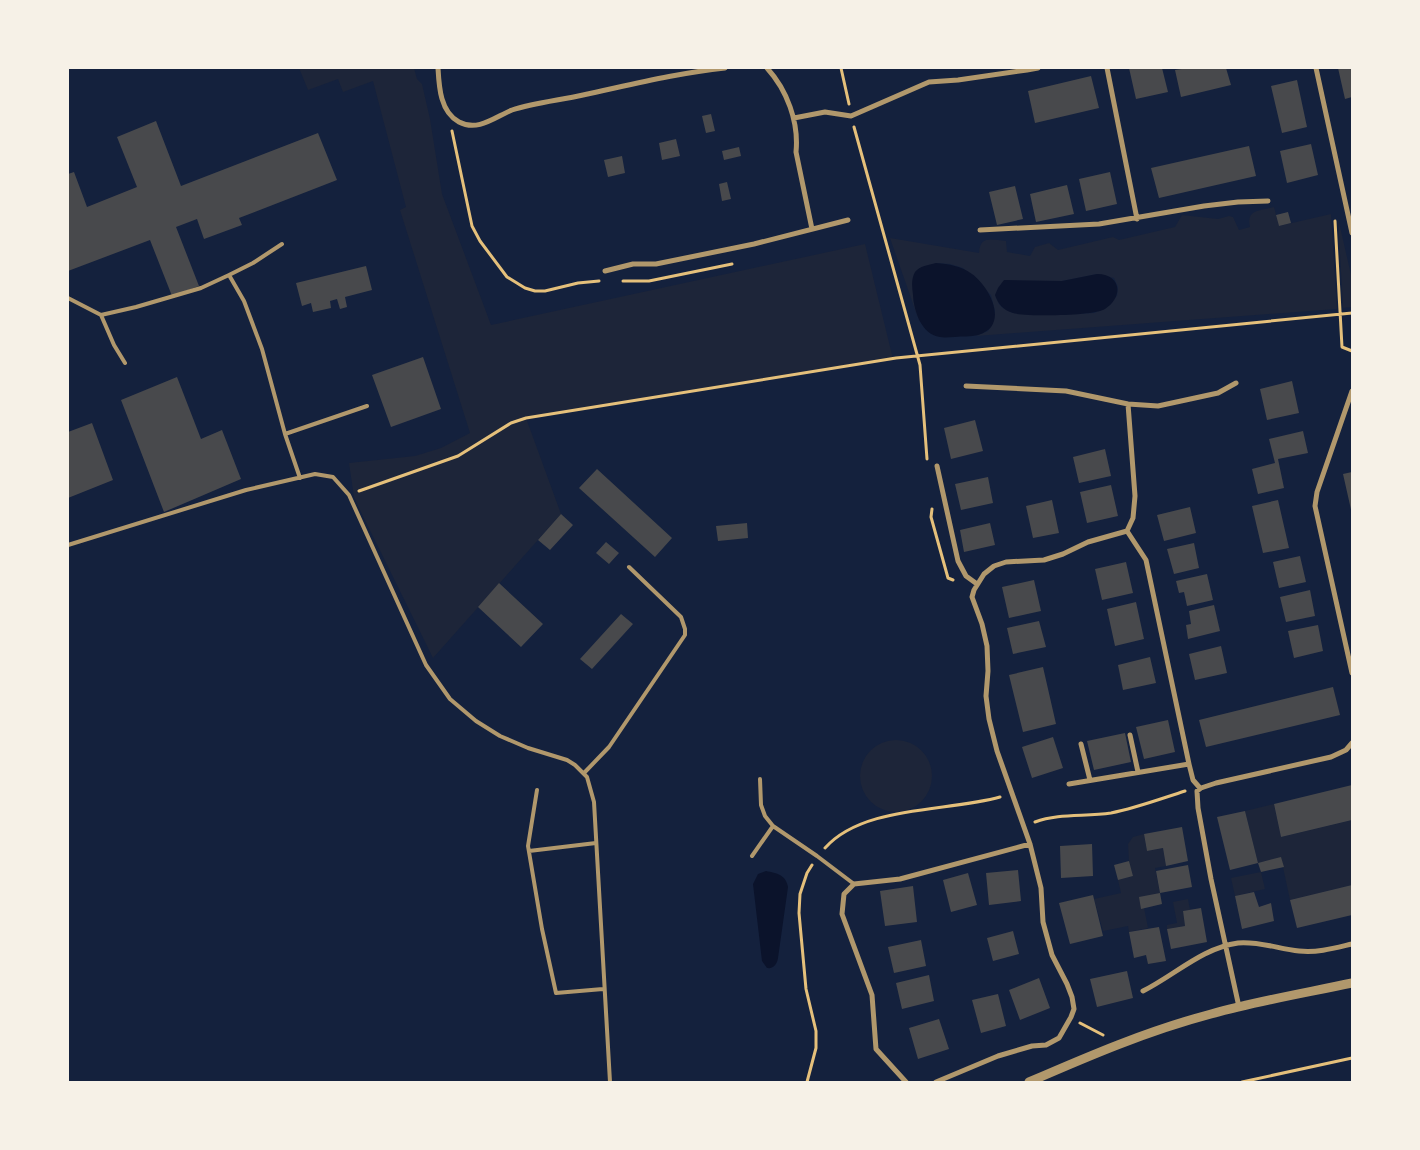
<svg xmlns="http://www.w3.org/2000/svg" width="1420" height="1150" font-family="'Titillium Web',sans-serif">
  <style>
    .green { fill: #1d2539; fill-rule: evenodd }
    .water { fill: #0b132b }
    .building { fill: #48494c }
    .lines { fill: none; stroke-linecap: round; stroke-linejoin: round }
    .path { stroke: #e5c07b; stroke-width: 3 }
    .service { stroke: #b1986c; stroke-width: 4 }
    .minor { stroke: #b1986c; stroke-width: 5 }
    .tertiary { stroke: #b1986c; stroke-width: 9 }
  </style>
  <rect width="100%" height="100%" fill="#14213d"/>
  <path class="green" d="M299,68h115l3,11 5,5 8,35 12,75 49,131 374,-81 28,115 -367,59 35,96 -128,144 -75,-152 -4,-9 -5,-34 66,-7 26,-8 29,-15 -70,-223 6,-3 -33,-126 -30,11 -5,-13 -30,11z
    M1274,207l5,19 52,-12 6,95 -361,27 12,-5 4,-6 3,-14 -4,-16 -28,-27 -13,-4 -14,-1 -23,37 6,21 -29,-83 89,15c1,-18 13,-13 27,-12l1,11 23,4 5,-9 14,-4 9,7 55,-13 6,3 56,-13 7,-12 36,4 11,-3 4,1 6,13 11,-3c-4,-18 10,-16 24,-20zM1097,274l17,4 4,9 -1,9 -22,17 -46,2 -36,-2 -10,-5 -5,-5 25,-22h39z
    M1338,218l14,61v28l-9,1z
    M860 776a36 36 0 1 1 72 0a36 36 0 1 1-72 0Z
    M1274,804l7,33 71,-17v65l-62,15 -9,-42 -23,5 -13,-52z
    M1144,834l3,17 16,-3 3,18 -11,2 5,25 -16,15 4,20 -19,4 -1,-6 -25,5 -9,-32 27,-6 -3,-13 15,-4 -4,-15 -1,-17 5,-7z
    M1261,872l4,17 -30,7 -4,-18z
    M1188,899l2,11 -7,1 2,15 -18,3v-4l10,-2 -4,-21z"/>
  <path class="water" d="M936,263c13,1 25,3 36,11 18,13 38,52 6,61 -7,2 -16,1 -23,2 -5,0 -11,1 -15,0 -19,-3 -26,-26 -27,-42 -1,-8 -2,-16 2,-23 5,-6 13,-7 21,-9z
    M1097,274c24,0 27,23 8,35 -11,7 -78,8 -92,4 -10,-3 -15,-9 -18,-18l3,-7 6,-8 58,1z
    M766,871c11,2 20,4 22,16l-10,71c-1,6 -4,11 -11,10l-5,-7 -9,-77 5,-10z"/>
  <path class="building" d="M1129,68h33l6,24 -32,7z
    M1188,68h38l5,17 -50,12 -6,-27z
    M1338,68h14v29l-7,2z
    M1091,76l8,32 -64,15 -7,-32z
    M1297,80l10,47 -25,6 -11,-47z
    M711,114l4,17 -9,2 -4,-17z
    M156,121l25,65 137,-53 19,47 -98,38 3,7 -38,14 -7,-20 -21,8 23,59 -27,10 -22,-56 -82,31v-97l6,-2 13,35 50,-20 -20,-50z
    M676,139l4,17 -18,4 -3,-17z
    M1311,144l7,31 -31,8 -7,-32z
    M1249,146l7,30 -97,22 -8,-30z
    M739,147l2,9 -17,4 -2,-9z
    M622,156l3,17 -17,4 -4,-17z
    M1110,172l7,32 -31,7 -7,-32z
    M727,182l4,17 -9,2 -3,-17z
    M1067,185l7,29 -38,8 -6,-28z
    M1015,186l8,33 -26,6 -8,-33z
    M1288,212l3,11 -12,3 -3,-11z
    M366,266l6,24 -27,7 2,10 -7,2 -3,-10 -7,2 1,7 -18,4 -2,-9 -9,3 -6,-23z
    M423,357l18,52 -50,18 -19,-52z
    M177,377l24,62 21,-9 19,49 -77,33 -43,-112z
    M1292,381l7,32 -32,7 -7,-31z
    M975,420l8,31 -32,8 -7,-31z
    M92,423l21,57 -45,18v-66z
    M1303,431l5,22 -30,6 6,29 -26,6 -6,-25 23,-6 -6,-24z
    M1105,449l6,27 -32,7 -6,-26z
    M597,469l75,69 -17,19 -76,-69z
    M1352,472v42l-9,-40z
    M988,477l5,26 -32,7 -6,-26z
    M1111,485l7,31 -31,7 -7,-31z
    M1052,500l7,33 -26,5 -7,-32z
    M1278,500l11,48 -26,5 -11,-47z
    M1190,507l6,26 -32,8 -7,-26z
    M561,514l12,11 -23,25 -12,-10z
    M747,523l1,15 -30,3 -2,-15z
    M990,523l5,22 -31,7 -4,-22z
    M606,542l13,11 -10,11 -13,-11z
    M1194,543l5,25 -25,6 -7,-25z
    M1300,556l6,26 -27,6 -6,-26z
    M1126,562l7,31 -31,7 -7,-31z
    M1207,574l6,26 -26,6 -3,-14 -5,1 -3,-12z
    M1034,580l7,31 -32,7 -7,-31z
    M499,583l44,41 -22,23 -43,-40z
    M1310,590l5,26 -29,6 -6,-25z
    M1136,602l8,37 -29,7 -8,-37z
    M1214,605l6,26 -32,8 -2,-14 5,-1 -2,-13z
    M621,614l12,10 -41,45 -12,-10z
    M1039,621l7,26 -33,7 -6,-26z
    M1318,625l5,26 -29,7 -6,-27z
    M1221,646l6,27 -32,7 -6,-26z
    M1150,657l6,26 -33,7 -5,-25z
    M1043,667l13,57 -33,8 -14,-57z
    M1333,687l7,28 -134,32 -7,-27z
    M1168,720l7,32 -31,7 -8,-32z
    M1125,733l6,29 -37,8 -7,-29z
    M1053,737l10,31 -31,10 -10,-31z
    M1352,785v35l-71,17 -7,-33z
    M1245,811l13,52 -28,7 -13,-53z
    M1182,827l6,34 -22,5 -3,-18 -16,3 -3,-17z
    M1092,844l1,32 -32,2 -1,-32z
    M1281,857l3,10 -23,5 -3,-9z
    M1129,861l4,15 -15,4 -4,-15z
    M1188,865l4,22 -32,6 2,11 -21,5 -2,-12 21,-4 -4,-22z
    M1018,870l3,31 -32,4 -3,-32z
    M968,873l9,32 -26,7 -8,-32z
    M1352,885v30l-55,13 -7,-28z
    M913,886l4,36 -32,4 -5,-35z
    M1254,892l5,15 12,-4 3,18 -32,8 -7,-33z
    M1093,895l10,41 -33,8 -11,-41z
    M1201,908l6,34 -36,7 -4,-20 18,-3 -2,-15z
    M1159,927l7,34 -18,3 -2,-9 -12,3 -5,-26z
    M1013,931l6,23 -26,7 -6,-23z
    M921,940l5,26 -32,7 -6,-26z
    M1127,971l6,27 -36,9 -7,-28z
    M929,975l5,26 -32,8 -6,-26z
    M1039,978l11,30 -30,12 -11,-30z
    M998,994l8,32 -25,7 -9,-33z
    M939,1019l10,30 -31,10 -9,-31z"/>
  <g class="lines">
    <path class="path" d="M841,68l8,36
      M854,127l66,238 7,94
      M452,131l20,95 8,15 27,36 18,11 10,3h10l33,-8 21,-2
      M1335,221l7,126 10,4
      M623,281h26l83,-17
      M359,491l99,-35 53,-33 15,-5 370,-60 456,-45
      M932,509l-1,8 17,61 5,2
      M1035,822c24,-9 50,-5 76,-9 25,-5 49,-14 74,-22
      M825,848c38,-43 122,-36 175,-51
      M1080,1023l23,12
      M807,1082l9,-34v-17l-10,-42 -7,-76 1,-19 7,-21 5,-8
      M1242,1082l110,-24"/>
    <path class="service" d="M229,275l24,-12 29,-19
      M68,298l33,17 35,-8 65,-19 28,-13 15,26 18,48 23,85 15,44
      M101,315l13,30 11,18
      M285,434l82,-28
      M68,545l178,-55 69,-16 18,3 16,18 77,170 24,34 26,22 24,15 28,12 39,12 8,5 12,12 7,25 16,280
      M584,773l25,-26 76,-112v-6l-4,-12 -52,-50
      M760,779l1,26 4,11 8,10 44,30 37,28
      M537,790l-9,56 14,83 14,64 47,-4
      M529,851l67,-8
      M752,856l21,-30"/>
    <path class="minor" d="M438,68c1,18 2,44 21,54 19,10 36,-5 53,-12 21,-7 49,-10 71,-15 47,-10 94,-22 142,-27
      M767,68c20,22 32,54 29,84l16,77
      M1027,68v2l11,-2
      M1107,68l30,151
      M1316,68l36,165
      M794,118l31,-6 26,4 78,-34 29,-2 69,-10
      M980,230l119,-6 105,-18 34,-4 30,-1
      M605,271l28,-7h23l98,-20 94,-24
      M966,386l100,5 62,13 30,2 60,-13 18,-10
      M1352,391l-35,101 -2,14 37,167
      M1128,404l7,92 -2,22 -6,13 19,29 43,204 4,16 7,8
      M937,466l21,95 8,15 11,8
      M1130,735l8,37
      M1081,744l9,36
      M1069,784l120,-20
      M1143,991c32,-16 59,-43 95,-48 21,-2 41,6 61,8 19,2 36,-3 53,-7
      M1239,1007l-28,-128 -13,-71 -1,-17 4,-3 15,-5 115,-26 15,-7 6,-7
      M906,1082l-30,-33 -4,-54 -30,-81 2,-20 10,-10 46,-5 130,-35
      M936,1082l62,-26 34,-10 14,-1 13,-7 12,-21 3,-8 -2,-12 -5,-13 -15,-29 -9,-33 -2,-34 -11,-44 -33,-93 -8,-32 -3,-23 2,-25 -1,-25 -5,-22 -10,-27 2,-7 10,-16 10,-8 12,-4 38,-2 19,-6 25,-12 39,-11"/>
    <path class="tertiary" d="M1029,1082c60,-26 118,-51 182,-68 46,-13 94,-21 141,-31"/>
  </g>
  <rect width="1420" height="1150" fill="none" stroke="#f6f1e7" stroke-width="138"/>
</svg>
